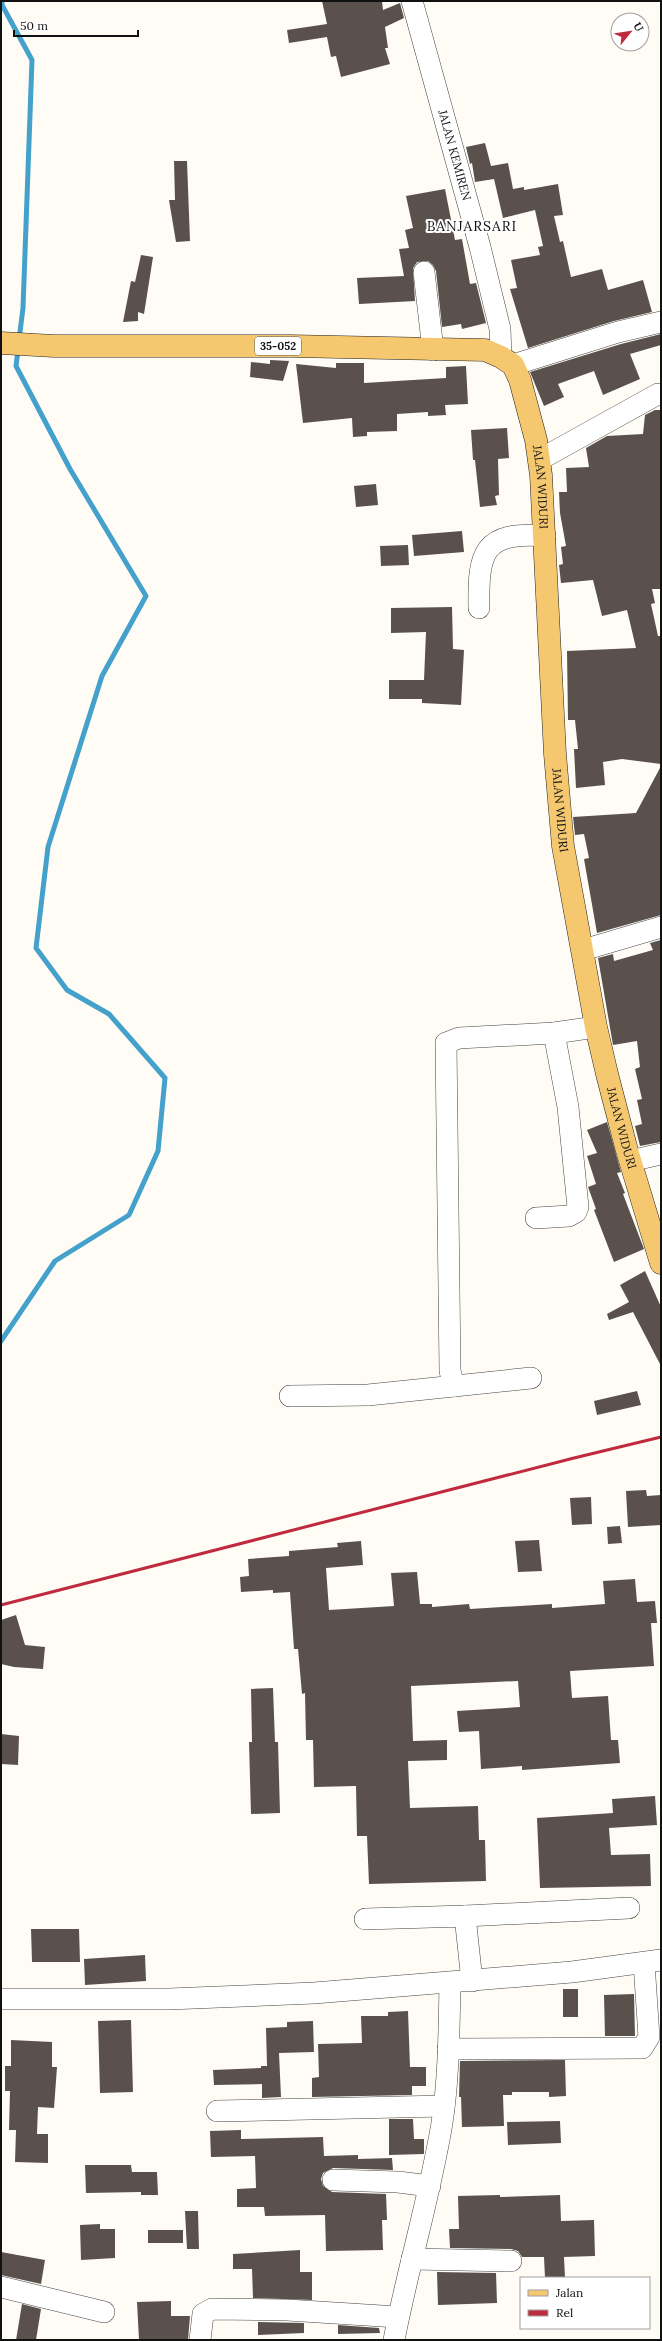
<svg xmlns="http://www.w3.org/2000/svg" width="662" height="2341" font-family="Lora,serif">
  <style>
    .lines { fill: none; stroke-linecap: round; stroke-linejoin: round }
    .stream { stroke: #43a1cb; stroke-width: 5 }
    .building { fill: #5a514d }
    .minor-casing { stroke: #444; stroke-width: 22 }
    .major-casing { stroke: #222; stroke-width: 23 }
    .minor { stroke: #fff; stroke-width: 21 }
    .major { stroke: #f5c86f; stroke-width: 22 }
    .rail { stroke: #c02a3f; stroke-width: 3 }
    .labels { text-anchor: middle; stroke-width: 4; stroke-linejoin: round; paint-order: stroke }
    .shield { fill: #fff; stroke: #585858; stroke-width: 1 }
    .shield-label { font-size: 11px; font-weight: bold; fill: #111 }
    .street-label { font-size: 12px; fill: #111; stroke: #fff }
    .quarter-label { font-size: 14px; letter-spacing: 1px; fill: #111; stroke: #fff }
  </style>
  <rect width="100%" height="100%" fill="#fffcf5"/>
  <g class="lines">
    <path class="stream" d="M2,1v4l30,55 -9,248 -4,32
      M1,1341l54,-80 74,-46 29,-64 7,-73 -56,-64 -42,-24 -31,-42 12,-101 54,-171 44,-80 -76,-127 -54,-103 2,-16"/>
  </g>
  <path class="building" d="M322,1h60l1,9 17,-7 4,15 -19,9 3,21h-3l5,16 -49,13 -5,-21 -5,1 -4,-20 -38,6 -2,-13 40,-6z
    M485,143l6,23 17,-3 5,26 11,-2v3l34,-6 5,31 -9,1 6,26 3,-1 8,36 31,-8 6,21 35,-10 9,32 -38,9 -86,27 -18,-59 7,-1 -6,-28 29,-5 -2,-8 5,-1 -8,-36 -32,8 -9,-39 -19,3 -3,-19 -2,1 -4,-17z
    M174,161h13l3,80 -14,1 -7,-42h6z
    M445,189l10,51 7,-1 8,45 6,-1 10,40 -24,6 -1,-5 -19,3 -6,-56 -3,-6 -5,-4 -11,1 -4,6 2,33 -56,3 -2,-26 47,-2 -5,-27 10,-1 -4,-18 8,-2 -7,-32z
    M141,255l12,2 -9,57 -6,-2v9l-15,1 8,-41 4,1z
    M661,334v11l-31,9 10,25 -37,16 -9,-24 -36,13 6,13 -20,9 -14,-34 91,-28z
    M270,360l19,1 -6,20 -33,-4 1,-15 19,2z
    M336,363h28v20l82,-5v-11l20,-1 2,38 -23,1 1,10 -18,1v-4l-31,2v17l-30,1v4l-14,1 -1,-19 -49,5 -7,-59 40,4z
    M655,410h6v179h-9l3,14 -4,1 7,32h3v128l-39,-5 -19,3 2,23 -29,3 -2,-39h4l-3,-29h-7l-1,-69 69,-3 -9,-38 -25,6 -9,-36 -32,3 -2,-18 4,-1 -2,-17 5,-1 -6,-33 -1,-21h8l-1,-24 23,-1 -3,-19 21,-12 36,-2 2,-19z
    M507,428l2,30 -11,1 1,36 -4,1 2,9 -17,2 -5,-47h-2l-2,-30z
    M376,484l2,21 -22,2 -2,-21z
    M462,531l2,21 -50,4 -2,-21z
    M408,545l1,20 -28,1 -1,-20z
    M452,607l1,42 11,1 -3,55 -39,-2v-4h-33v-19h35l2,-48 -35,1v-25z
    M661,766v149l-64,18 -13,-74 5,-1 -5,-24 -9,1 -2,-18 63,-4z
    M661,940v202l-21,4 -5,-20 7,-2 -5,-24 5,-1 -7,-30 5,-2 -3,-26 -24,4 -15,-87 15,-4 1,7 39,-11 -3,-7z
    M607,1122l14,50 -4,1 8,20 -2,1 21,55 -30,13 -20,-52 2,-1 -8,-22 8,-3 -9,-28 10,-3 -10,-23z
    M645,1271l16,36v59l-28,-54 -24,8 -2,-6 22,-12 -9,-17z
    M637,1391l4,14 -44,10 -3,-14z
    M646,1490l1,6 14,-1v30l-33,2 -2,-36z
    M591,1497l1,27 -20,1 -2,-27z
    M620,1526l2,17 -14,1 -1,-17z
    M539,1540l3,31 -24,1 -3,-31z
    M361,1541l2,24 -37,3 3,42 65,-4 -3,-33 26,-1 3,32h12v3l37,-3 1,5 82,-5v4l53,-4 -2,-23 32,-2 2,23 18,-1 2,22h-6l3,43 -84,5 2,27 36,-2 3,44h7l2,23 -98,7v-4l-41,3 -2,-38 -20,1 -2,-21 63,-4 -2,-26 -107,5 2,55 34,-1v20l-39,1 2,47 68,-2 1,34h6l1,41 -117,3 -2,-48h-10l-1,-50 -42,1 -1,-47h-7l-1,-47 -3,1 -4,-45h-4l-4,-57 -17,1v-3l-32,2 -1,-15 9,-1 -1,-17 41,-3v-5l49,-4 -1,-4z
    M16,1615l9,30 20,2 -2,22 -29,-2 -13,-3v-44z
    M273,1688l2,54h3l2,71 -29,1 -2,-72h3l-1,-53z
    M1,1734l18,2 -1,29 -17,-1z
    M655,1796l2,29 -48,3 2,27 39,-1 1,32 -111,2 -3,-70 76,-5 -1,-14z
    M31,1929h48l1,33h-48z
    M145,1955l1,26 -61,4 -1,-26z
    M563,1989h15v28h-15z
    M634,1994l1,42h-30l-1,-41z
    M408,2011l2,56h16v19h-14v9l-100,2v-19l7,-1 -1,-33 44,-1 -1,-27h27v-4z
    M131,2020l2,72 -33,1 -2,-72z
    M313,2021l1,31 -35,1 2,44 -19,1v-14l-48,1 -1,-15 48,-2v-2h6l-1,-38 21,-1v-5z
    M11,2040l41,2v25h5l-3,41 -16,-1 -1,27h11v29l-33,-1 1,-32h-7l1,-39h-5v-25h6z
    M565,2060l1,36 -17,1v-5h-37v3h-9l1,31 -42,1 -1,-30h-2l1,-36z
    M389,2119h24l1,20h10v15l-35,1z
    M560,2121l1,22 -53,2 -1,-23z
    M241,2130v9l82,-2 1,19 34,-1v4l34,-1 1,12 -60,-2 -10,5 -2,6 2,7 9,6 54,2 1,26h-5l1,30 -57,1 -1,-36 -60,1 -1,-9h-27v-18l19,-1 -1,-32 -44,1 -1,-26z
    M85,2165h46l1,7h25l1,23h-17v-3l-55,1z
    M500,2195v2l60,-2 1,26 33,-1 1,36 -31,1 1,21h-20l-1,-21h-22l-4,-6 -7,-2 -61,-1 -1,-19h10l-1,-33z
    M185,2211h13l1,38h-12z
    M100,2224v5h15v29l-34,2 -1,-35z
    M148,2230h35v13h-35z
    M300,2250v22h12v28l-59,-2 -1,-29h-19v-15z
    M1,2252l44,8 -4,24 -40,-9z
    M437,2272l59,1 1,30 -59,2z
    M171,2301v15h19l-2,24h-49l-2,-38z
    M22,2304l19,5 -5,31h-20z
    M258,2322l46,1v10l-46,2z
    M338,2325l41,3 1,5 -42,1z"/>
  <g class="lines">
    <defs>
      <g id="minor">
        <path id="s1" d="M412,1l68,246 20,82 1,28"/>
        <path d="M424,272l9,78"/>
        <path d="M513,365l105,-33 43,-10"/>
        <path d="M539,460l119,-66"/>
        <path d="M479,608c-1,-56 4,-77 66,-72"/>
        <path d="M583,950l78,-23"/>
        <path d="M630,1161l31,-7"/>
        <path d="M536,1218l33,-2 7,-4 2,-5 -10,-100 -14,-74"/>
        <path d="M454,1386l-4,-15 -4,-328 13,-5 95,-5 42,-6"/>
        <path d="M290,1396l78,-1 163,-17"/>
        <path d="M465,1916l164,-8"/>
        <path d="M365,1919l100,-3 7,65"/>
        <path d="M1,1999h168l145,-6 258,-21 89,-12"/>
        <path d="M448,2049l194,-1 7,-11 -5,-74"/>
        <path d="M217,2111l227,-5"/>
        <path d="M333,2180l65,2 32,4"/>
        <path d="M412,2259l99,2"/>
        <path d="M1,2287l103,25"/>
        <path d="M200,2340l3,-26 9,-5 75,1 111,7"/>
        <path d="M394,2340c14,-73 36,-144 48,-217 7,-46 7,-93 8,-140"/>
      </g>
      <g id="major">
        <path id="s2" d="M1,343l53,3h237l194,4 16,7 12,8 7,15 16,60 5,35 14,279 8,92 33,181 11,47 19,73 35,116"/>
      </g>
    </defs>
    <use href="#minor" class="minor-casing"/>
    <use href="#major" class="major-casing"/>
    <use href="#minor" class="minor"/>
    <use href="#major" class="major"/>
    <path class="rail" d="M1,1605l573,-147 87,-21"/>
  </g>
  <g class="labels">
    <rect class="shield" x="255" y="337" width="46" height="18" rx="3"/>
    <g class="shield-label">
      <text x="278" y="350">35-052</text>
    </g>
    <g class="street-label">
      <text dy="4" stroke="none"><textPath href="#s1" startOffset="160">JALAN KEMIREN</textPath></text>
      <text dy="4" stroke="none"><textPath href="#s2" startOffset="642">JALAN WIDURI</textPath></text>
      <text dy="4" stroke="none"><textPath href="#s2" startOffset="966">JALAN WIDURI</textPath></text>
      <text dy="4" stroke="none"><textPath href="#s2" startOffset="1290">JALAN WIDURI</textPath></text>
    </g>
    <g class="quarter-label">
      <text x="472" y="231">BANJARSARI</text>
    </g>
  </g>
  <rect width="662" height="2341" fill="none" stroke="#111111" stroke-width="4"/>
  <rect x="520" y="2277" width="130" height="52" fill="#ffffff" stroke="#a0a0a0"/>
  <rect x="528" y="2290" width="20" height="6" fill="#f5c86f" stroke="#a0a0a0"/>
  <text x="556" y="2297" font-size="12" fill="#111111">Jalan</text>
  <rect x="528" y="2310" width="20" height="6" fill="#c02a3f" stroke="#a0a0a0"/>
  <text x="556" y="2317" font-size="12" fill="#111111">Rel</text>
  <g transform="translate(630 32) rotate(60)"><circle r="19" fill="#ffffff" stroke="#a0a0a0"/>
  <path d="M0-3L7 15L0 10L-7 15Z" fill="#c02a3f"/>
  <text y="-6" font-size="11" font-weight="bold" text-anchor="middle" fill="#111111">U</text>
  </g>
  <path d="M14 30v6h124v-6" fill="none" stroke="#111111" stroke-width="2"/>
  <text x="20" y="30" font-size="12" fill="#111111" stroke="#ffffff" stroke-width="3" paint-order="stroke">50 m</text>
</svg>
